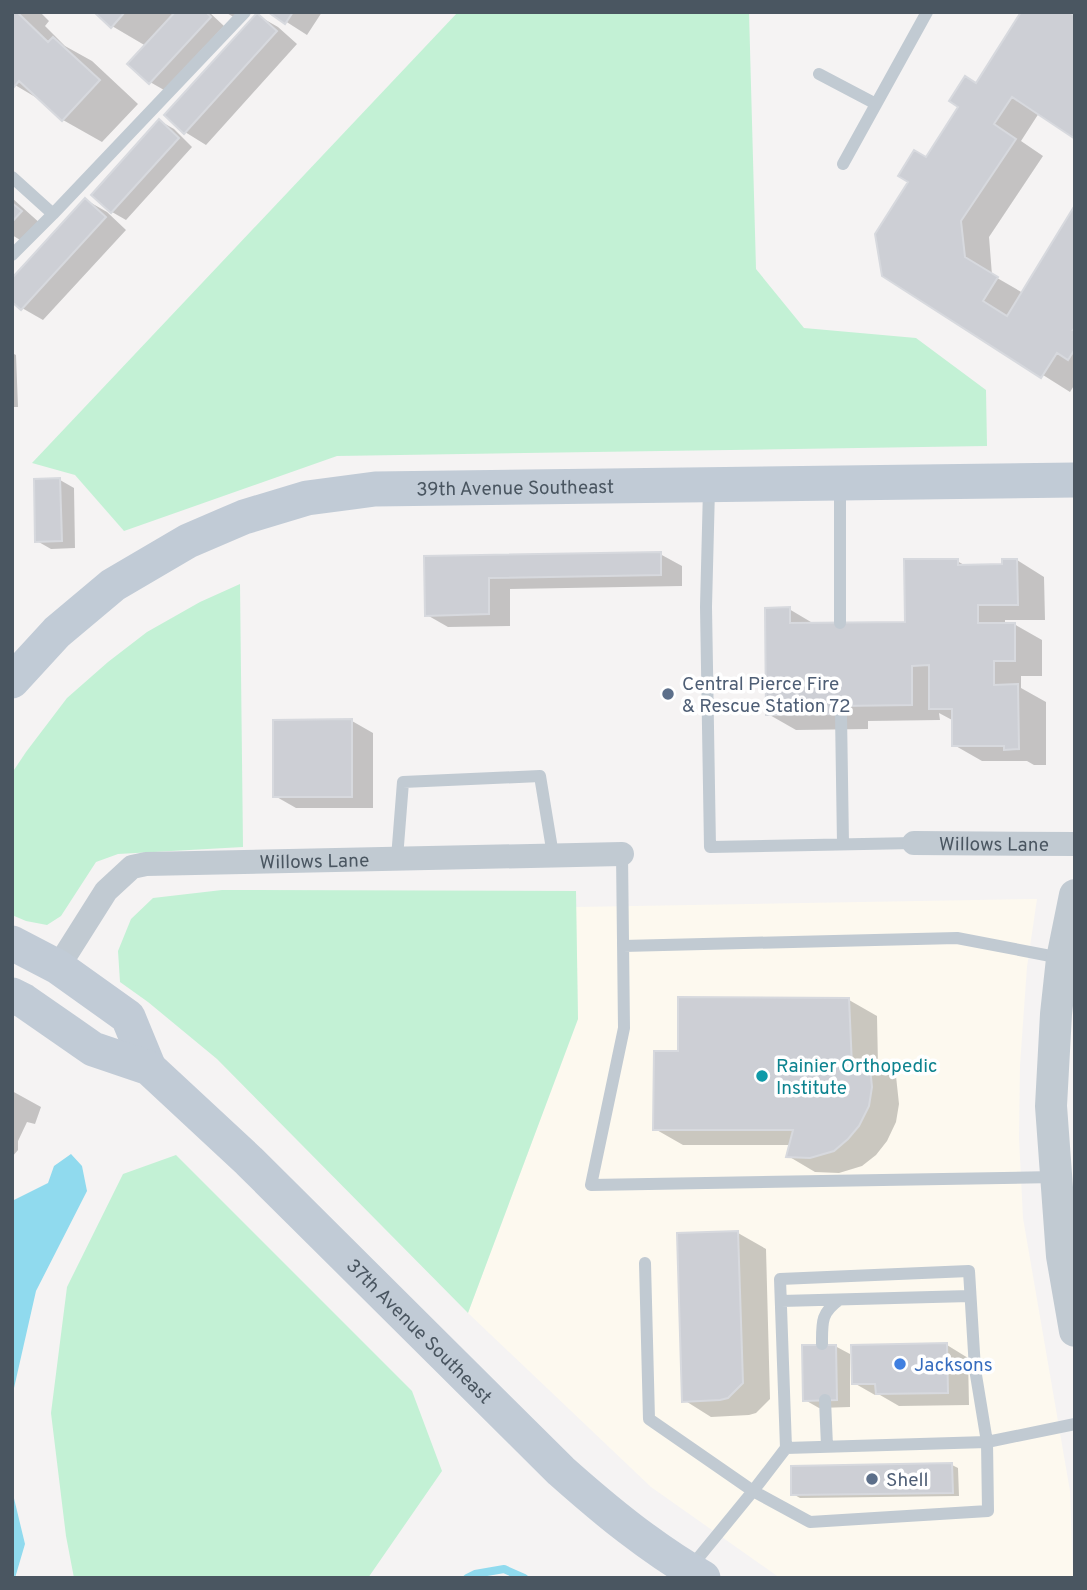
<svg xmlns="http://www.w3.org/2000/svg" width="1087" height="1590" font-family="Overpass,sans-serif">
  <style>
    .commercial { fill: #fdf9ef }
    .green { fill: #c3f1d5 }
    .water { fill: #90daee }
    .shadow { fill: #0003 }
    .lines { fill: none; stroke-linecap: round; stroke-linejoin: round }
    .stream { stroke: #90daee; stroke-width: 8 }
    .building { fill: #cdcfd5; stroke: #d7d9de; stroke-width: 2 }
    .service { stroke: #c1cad2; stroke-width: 12 }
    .minor { stroke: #c1cad2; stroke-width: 24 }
    .tertiary { stroke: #c1cad2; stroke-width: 32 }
    .secondary { stroke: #c1cbd6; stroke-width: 35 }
    .service-dot { fill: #5c6f8a; stroke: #fff; stroke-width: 2.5 }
    .culture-dot { fill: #0f9aa8; stroke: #fff; stroke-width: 2.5 }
    .shop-dot { fill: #3f7fe0; stroke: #fff; stroke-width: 2.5 }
    .labels { text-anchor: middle; stroke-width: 7; stroke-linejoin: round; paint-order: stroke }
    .street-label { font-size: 19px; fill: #4a5661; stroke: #fff }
    .service-label { font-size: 19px; fill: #4e5e75; stroke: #fff; text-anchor: start }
    .culture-label { font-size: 19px; fill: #0d838f; stroke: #fff; text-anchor: start }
    .shop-label { font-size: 19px; fill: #366cbe; stroke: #fff; text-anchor: start }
  </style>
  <rect width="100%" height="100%" fill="#f5f3f3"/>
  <path class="commercial" d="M1037,899l-10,68 -7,98 -1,73 4,80 47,273 3,87h-293l-129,-91 -183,-174 110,-294 -2,-112z"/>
  <path class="green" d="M458,12h291l7,257 48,59 112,10 70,52 1,56 -650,10 -213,75 -49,-56 -43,-12z
    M240,584l3,263 -125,7 -22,8 -35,54 -14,9 -21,-4 -14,-6v-142l14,-21 41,-54 41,-36 39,-30 53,-30z
    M222,890l354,1 2,128 -110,294 -251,-254 -69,-57 -28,-20 -2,-31 13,-32 22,-21z
    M176,1155l236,236 30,80 -74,107h-294l-8,-42 -15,-123 16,-126 56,-113z"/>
  <path class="water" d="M71,1154l11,12 5,25 -51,100 -22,97 -2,54v-241l36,-18 6,-17z
    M12,1490l13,54 -10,34h-3z"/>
  <path class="shadow" d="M12,12h28l9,9 -4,5 20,20 27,15 46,43 -36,38 -39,-22 -21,-19 -27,-16z
    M97,12h112l15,14 -60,64 -14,-8 -4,-36 -34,-20z
    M225,12h23l-6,10z
    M271,12h51l-15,23z
    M257,15l21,12 19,17 -91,101 -21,-13z
    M1075,16l-36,97 -18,28 22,15 -54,81 3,38 31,18 52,-85v176l-5,8 -186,-117 42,-116 51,-74z
    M160,121l14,8 18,18 -66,73 -14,-8z
    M12,198l30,27 -17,18 -13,-8z
    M86,200l21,12 19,18 -83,90 -21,-12z
    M12,353l4,2 2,52h-6z
    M60,480l14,8 1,60 -24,1 -14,-8z
    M660,554l22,12v20l-172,3v37l-62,1 -21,-12 -1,-57z
    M1017,560l27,17 1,43h-40v5l9,-1 28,16v36h-21v12l25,14v63h-12l-7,-4h-45l-28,-16v-24l-15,-8 1,7 -72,1v8l-72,1 -28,-16 21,-105 27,16 91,-1 50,-63 11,6 36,-1z
    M352,721l21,12v75h-77l-21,-12z
    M849,1000l28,16 1,50 18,10 3,28 -3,18 -9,19 -11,14 -14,11 -23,7 -24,-1 -27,-16 3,-11h-108l-28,-16 25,-77z
    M12,1091l29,16 -6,17 -8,-2 -9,19v9l-6,7z
    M738,1233l28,16 4,150 -14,14 -7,2 -38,2 -27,-17z
    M947,1345l21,13 1,47 -70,1 -19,-11h-5l-21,-12z
    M835,1346l15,8v53l-31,1 -14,-8z
    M952,1465l6,3 1,28 -159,2 -7,-4z"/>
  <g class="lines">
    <path class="stream" d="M467,1578l8,-4 29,-5 20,9"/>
  </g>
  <path class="building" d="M12,12h5l31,30 5,-5 47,43 -38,41 -43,-40 -5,6 -2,-2z
    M94,12h31l-14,16z
    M175,12h31l5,5 -62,67 -22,-20z
    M268,12h25l-8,12z
    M1021,12h48l6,4v123l-63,-42 -18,27 22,15 -55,82 4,36 33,20 -15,24 24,15 68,-111v122l-2,3h2v19l-7,11 -11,-7 -16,25 -159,-102 -7,-42 33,-52 -10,-6 16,-26 12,7 32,-50 -9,-6 16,-25 11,7z
    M257,13l20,18 -93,103 -20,-19z
    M159,119l20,19 -68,75 -20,-18z
    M85,198l21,19 -85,93 -9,-8v-24z
    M12,203l10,8 -10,11z
    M60,478l2,63 -27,1 -1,-63z
    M661,552v23l-172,3v36l-64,2 -1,-60z
    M904,559h54v6l44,-1v-5h15l1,46h-40v18h37v38h-21v24l24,-1 1,65 -15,1v-4h-52v-37h-23v-44l-17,1v39l-71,1v8l-75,1 -1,-107 25,-1v16l115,-1z
    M352,719v78h-79v-77z
    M678,997l171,1 3,68 17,-8 3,29 -3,19 -10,20 -11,13 -14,12 -24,7 -24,-1 7,-27h-140l1,-79h24z
    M738,1231l5,152 -15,15 -8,2 -38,2 -5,-169z
    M947,1343l1,50 -72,1 -1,-10h-23l-1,-39z
    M802,1345h34l1,55 -34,1z
    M952,1463l1,30 -162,2v-29z"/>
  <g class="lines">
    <path class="service" d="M819,74l57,30
      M843,164l84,-152
      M12,177l41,37 192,-202
      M12,255l41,-41
      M840,486v137
      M709,489l-3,118 4,240 204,-4
      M841,714l2,130
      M622,854l2,174 -33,157 464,-8
      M397,858l6,-76 137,-6 13,79
      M623,946l334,-8 104,20
      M645,1263l4,156 104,72 57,31 178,-11 -1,-69 -12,-73 -6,-98 -189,8 6,169 -33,43 -63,77
      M781,1301l189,-5
      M822,1344c0,-22 -1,-31 17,-44
      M825,1400l2,46
      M786,1448l201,-6 88,-18"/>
    <g class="minor">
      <path id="s1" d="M914,843l161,1"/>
      <path id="s2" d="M58,967l48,-76 26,-24 14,-3 476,-10"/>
    </g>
    <path class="tertiary" d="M1075,895l-13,64 -6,55 -5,92 11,150 13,75"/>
    <g class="secondary">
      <path id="s3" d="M12,681l45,-49 56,-47 75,-44 56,-24 63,-19 68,-9 700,-9"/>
      <path d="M12,943l46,24 70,50 21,51"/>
      <path id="s4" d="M12,995l12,6 69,48 56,19 100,93 312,310c45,40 90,77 142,107"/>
    </g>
  </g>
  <g class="service-dot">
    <circle cx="668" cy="694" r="7"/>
    <circle cx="872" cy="1479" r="7"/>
  </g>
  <circle class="culture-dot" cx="762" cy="1076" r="7"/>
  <circle class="shop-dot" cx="900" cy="1364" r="7"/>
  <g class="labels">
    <g class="street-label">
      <text dy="7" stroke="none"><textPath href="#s3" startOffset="562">39th Avenue Southeast</textPath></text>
      <text dy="7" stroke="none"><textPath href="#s1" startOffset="80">Willows Lane</textPath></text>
      <text dy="7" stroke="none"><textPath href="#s2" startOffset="308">Willows Lane</textPath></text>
      <text dy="7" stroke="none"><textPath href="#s4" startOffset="534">37th Avenue Southeast</textPath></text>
    </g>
    <g class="service-label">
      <text x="682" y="690">Central Pierce Fire<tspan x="682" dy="22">&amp; Rescue Station 72</tspan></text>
      <text x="886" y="1486">Shell</text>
    </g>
    <g class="culture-label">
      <text x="776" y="1072">Rainier Orthopedic<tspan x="776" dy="22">Institute</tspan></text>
    </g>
    <g class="shop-label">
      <text x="914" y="1371">Jacksons</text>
    </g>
  </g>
  <rect width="1087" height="1590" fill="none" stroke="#4a5661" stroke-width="28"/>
</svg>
